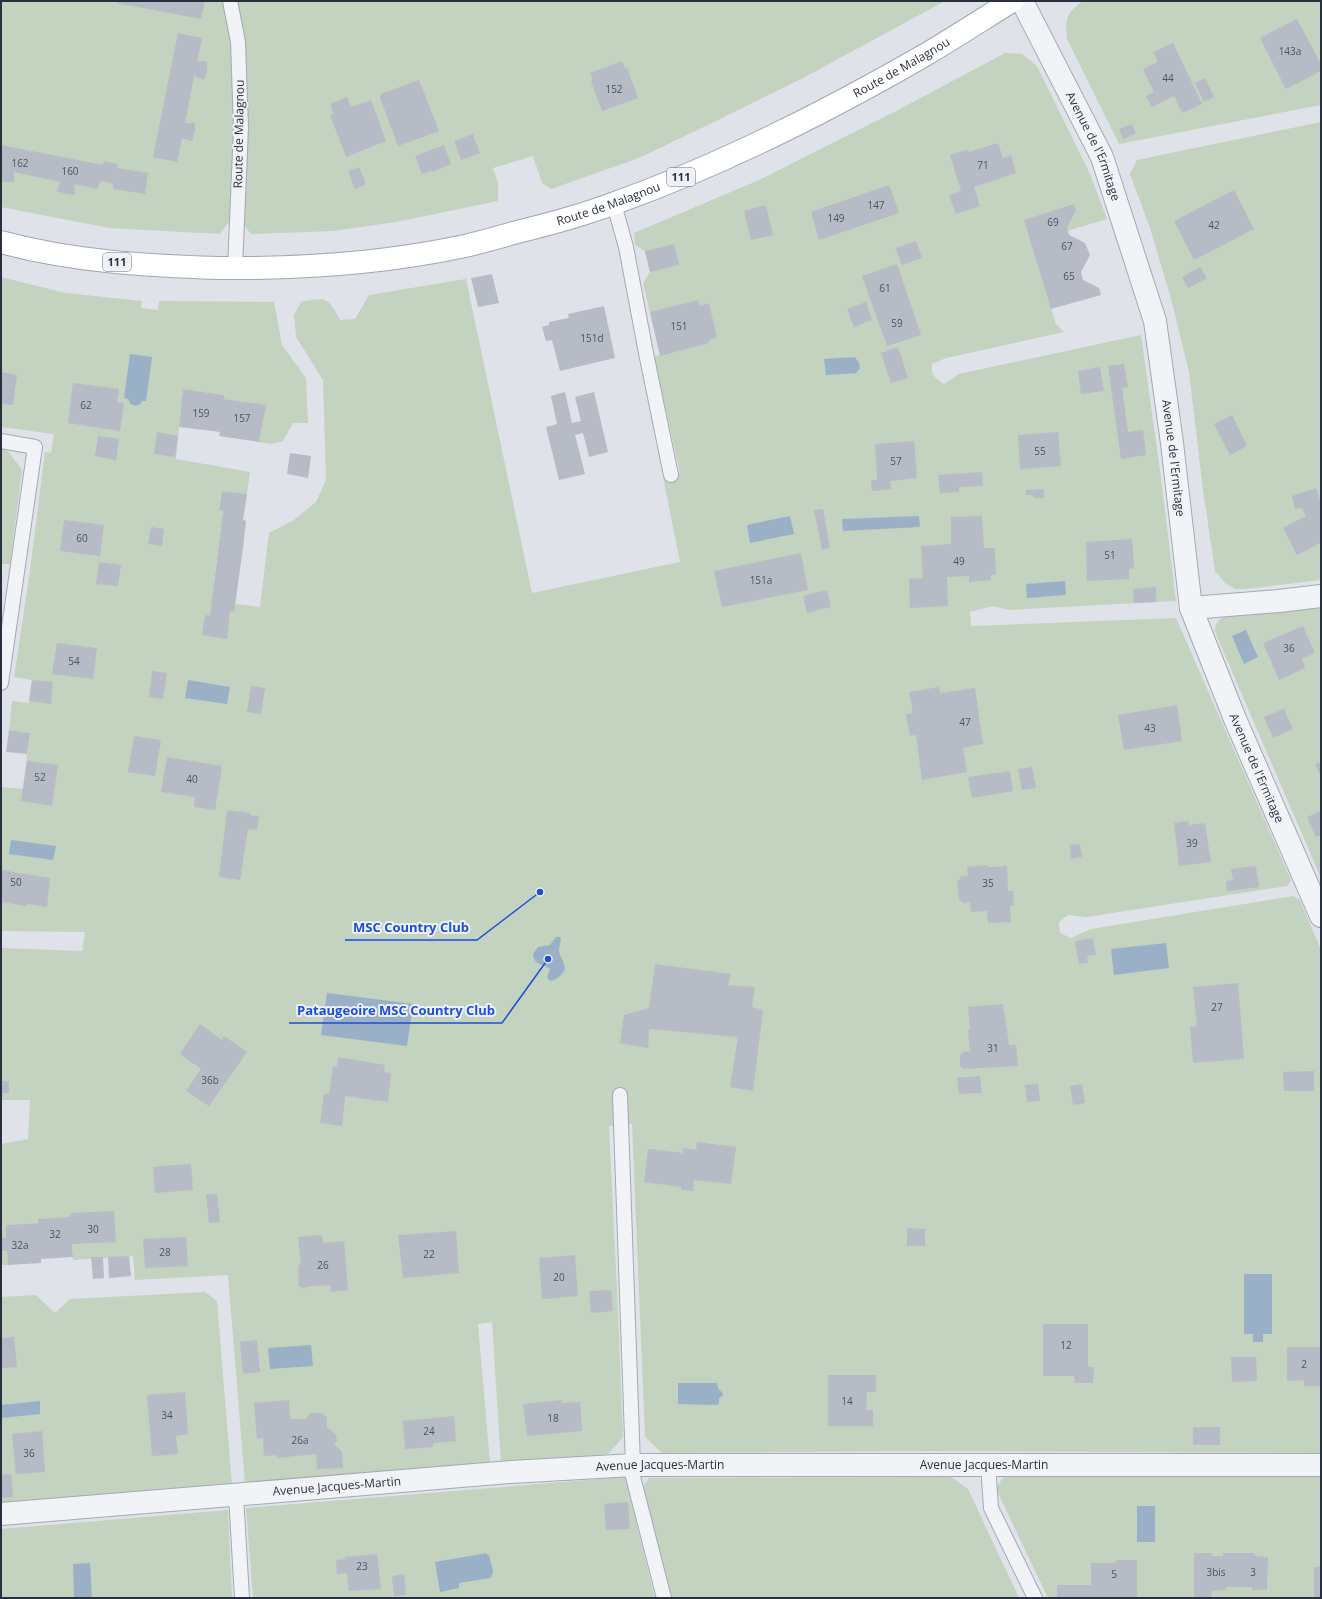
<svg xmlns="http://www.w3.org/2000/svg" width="1322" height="1599" font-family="'Open Sans',sans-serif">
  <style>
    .green { fill: #c4d2c0 }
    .water { fill: #9ab0c7 }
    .building { fill: #b6bbc5 }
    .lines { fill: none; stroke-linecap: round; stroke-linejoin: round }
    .lane-casing { stroke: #a4a9b2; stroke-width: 16 }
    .street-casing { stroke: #a4a9b2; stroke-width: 24 }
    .primary-casing { stroke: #9ea7b3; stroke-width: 24 }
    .lane { stroke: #f1f3f6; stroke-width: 14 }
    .street { stroke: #f1f3f6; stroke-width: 22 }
    .primary { stroke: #fff; stroke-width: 22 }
    .labels { text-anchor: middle; stroke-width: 4; stroke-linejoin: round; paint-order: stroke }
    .number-label { font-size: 10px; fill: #4c5360 }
    .shield { fill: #eef1f5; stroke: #636a76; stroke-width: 1 }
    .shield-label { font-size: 11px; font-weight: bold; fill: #28303f }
    .street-label { font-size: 12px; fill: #28303f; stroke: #eef1f5 }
    .leader { fill: none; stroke: #1d4ed8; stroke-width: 1.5 }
    .callout-dot { fill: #1d4ed8; stroke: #eef1f5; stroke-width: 1.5 }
    .callout-label { font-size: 13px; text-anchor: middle; font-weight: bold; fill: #1d4ed8; stroke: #eef1f5; stroke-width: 4; stroke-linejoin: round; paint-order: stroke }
  </style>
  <rect width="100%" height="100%" fill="#dfe2e8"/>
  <path class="green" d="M1,1h944l-140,76 -91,45 -75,36 -88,31 -9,-6 -9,-27 -40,12 5,15v18l-102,21 -63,9 -82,3 -7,-9 -16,-2 -8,11 -111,-6 -108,-21z
    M1083,1h238v104l-202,39 -52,-105c-2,-20 -1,-26 16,-38z
    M1005,53l17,1 15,12 53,108 17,45 -76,23 25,82 8,8 -118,26 -14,6c-2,11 4,14 12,20l15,-10 182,-39 20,143 15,123 -167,9 -16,-4 -23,6 1,14 205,-8 115,262 -4,6 -200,31 -19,-2 -9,7 1,11 11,5 20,-9 202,-33 7,4 21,50v503l-390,-2 -269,2 -17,-16 -13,-313 -23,2 9,185 5,126 -15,17 -107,10 -9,-142 -14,2 12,139 -245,21 -17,-209 -93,5 -2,-24 -60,4 -2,-42 -33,5 -32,2 2,40h-7v-121l27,-5 2,-39h-29v-152l81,3 3,-19 -84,-1v-144l22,2 7,-56 -21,-3 3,-29 17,2 3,-23 -18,-3 15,-99 16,-126 6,1 3,-19 -53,-7v-150l65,16 76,8 -1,7 17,2 1,-9 115,1 8,43 24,33 2,45h-15l-10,18 -11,3 -13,-2 6,-37 -41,-6v-4l-41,-6 -7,70 74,13 -3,22 -25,-3 -3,19 4,1 -9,71 23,3 -2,19 25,3 9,-74 25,-13 22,-18 10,-22 -3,-100 -27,-43 -2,-22 7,-13c25,-5 27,-5 39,18l15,-1 14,-24 97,-16 66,314 148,-31 -17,-85 17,-4 -26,-116 6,-2 -17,-72 7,-11 -5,-21 -10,-6 -1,-12 125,-53 139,-70z
    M1321,122v458l-75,9h-11l-10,-6 -10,-12 -12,-81 -14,-118 -17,-70 -22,-74 -20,-54 7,-14z
    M1,449l6,1 15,20 -12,94h-9z
    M1321,608v270l-106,-246c0,-8 3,-13 11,-16z
    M205,1292l12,9 15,184 -231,20v-208l35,-2 19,18 15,-14z
    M625,1477l30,121h-402l-7,-90z
    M951,1477l17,12 51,109h-348l-29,-110 7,-10z
    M1003,1477h318v121h-273l-52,-109z
    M228,1510l4,88h-231v-69z"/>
  <path class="water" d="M130,354l22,3 -6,44h-4l-2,3 -4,2 -6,-2 -2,-5 -4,-1z
    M855,357l4,6 1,5 -4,5 -30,2 -2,-16z
    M790,516l4,18 -44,9 -3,-18z
    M919,516l1,11 -77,4 -1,-12z
    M1065,581l1,14 -39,3 -1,-14z
    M1246,630l12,27 -14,7 -12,-28z
    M188,680l42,7 -3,17 -42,-6z
    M11,840l45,6 -3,14 -44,-6z
    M556,937h4c2,5 -1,8 -1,13 0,5 6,13 6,19 -2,5 -9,12 -15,12l-3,-4 3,-8c-7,-6 -16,-3 -17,-15l5,-7 12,-2z
    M1166,943l3,25 -55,7 -3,-26z
    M327,993l86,11 -6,42 -86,-11z
    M1244,1274h28v60h-9v8h-10v-8h-9z
    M311,1345l2,21 -43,3 -2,-21z
    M678,1383h39l2,7 3,2 1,4 -4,2v6l-2,1 -39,-1z
    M40,1401v13l-39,4v-13z
    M1137,1506h18v36h-18z
    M487,1553v2h2l4,16 -2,7 -32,5v5l-19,4 -5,-30z
    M90,1563l2,35h-18l-1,-34z"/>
  <path class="building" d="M117,1h88l-4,18 -84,-16z
    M1297,19l24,45v7l-35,18 -26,-51z
    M178,33l24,5 -5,24 10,-1v10l-3,9 -10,-4 -9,47h10v8l-3,10 -10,-3 -5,24 -24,-5z
    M1173,43l29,61 -20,9 -8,-17 -22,11 -6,-11 8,-4 -11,-23 15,-7 -5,-10z
    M622,61l3,8 2,-1 11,30 -36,13 -11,-30 2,-1 -3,-7z
    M1205,78l9,19 -10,5 -9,-19z
    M419,80l20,51 -41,15 -18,-48 1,-4z
    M347,97l4,10 20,-7 15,41 -40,16 -16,-42 4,-1 -4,-10z
    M1132,124l4,9 -13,6 -4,-10z
    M473,134l7,19 -19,7 -7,-19z
    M998,143l5,15 8,-3 5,18 -42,14 6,19 -24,8 -7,-19 12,-4 -11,-36 18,-6 1,3z
    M1,145l102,20 1,-4 14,3 -1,4 31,5 -3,21 -32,-5v-6l-13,-2 -2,8 -24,-5 1,11 -9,-1 -9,-3 3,-9 -46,-10v10h-10l-3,-1z
    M444,145l7,19 -19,8v-2l-10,4 -7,-18z
    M359,167l7,17 -11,5 -7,-18z
    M889,185l10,28 -80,27 -8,-28z
    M1234,190l20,39 -60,31 -20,-39z
    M1074,204l2,7 -9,16 2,8 16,8 5,12 -9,17 2,8 16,8 2,7 -50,14 -27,-89z
    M766,205l7,30 -22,5 -7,-29z
    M916,241l6,17 -20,7 -7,-17z
    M674,244l5,21 -29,7 -5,-21z
    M897,264l24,71 -34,11 -25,-70z
    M1200,267l7,11 -19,10 -6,-11z
    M492,274l7,29 -21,4 -7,-29z
    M698,300l2,6 9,-3 8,35 -8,2v3l-49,13 -10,-44z
    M866,302l6,18 -18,7 -7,-18z
    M604,306l11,52 -55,13 -8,-31 -6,1 -4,-14 7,-2v-3l20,-4 -1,-4z
    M898,347l10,31 -17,5 -10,-30z
    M1124,364l4,23 -6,1 6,44 15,-2 3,25 -25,4 -13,-93z
    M1100,367l4,24 -23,3 -3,-23z
    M1,372l16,3 -4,30 -12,-1z
    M73,383l46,6 -2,13 7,1 -4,28 -52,-8z
    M183,389l41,6v4l42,6 -7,37 -40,-6 1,-4 -41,-5z
    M565,392l7,31 9,-2 -6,-24 19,-5 14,60 -19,5 -6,-24 -8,2 10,39 -26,6 -13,-53 11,-3 -6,-28z
    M1232,415l15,31 -17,9 -16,-31z
    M157,432l21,4 -3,21 -21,-3z
    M1058,432l3,34 -41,3 -2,-34z
    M98,436l21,3 -3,21 -21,-4z
    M914,441l3,37 -27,3 1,8 -19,2 -1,-11h6l-2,-36z
    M290,453l21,3 -3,22 -21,-4z
    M982,472l1,14 -24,1v5l-19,1 -2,-18z
    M1316,488l5,15v40l-24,12 -14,-27 23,-12 -4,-8 -7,1 -3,-13z
    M1044,489v9h-11v-3h-7v-5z
    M222,491l25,3 -4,26 3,1 -3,27 -9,64 -4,-1 -3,28 -25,-4 3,-20 5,1 13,-105 -4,-1z
    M823,509l7,39 -8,2 -8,-40z
    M982,516l2,32h11l1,27h-5v5l-22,2v-6l-22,1 1,29 -38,2 -1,-29 14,-1 -2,-32 30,-2v-27z
    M64,520l40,5 -4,31 -40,-5z
    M151,527l13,2 -2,17 -14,-2z
    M1132,539l2,29 -5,1v10l-42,2 -1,-39z
    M801,553l7,37 -86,17 -8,-36z
    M99,562l22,3 -3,21 -22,-2z
    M1156,587v15l-22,1 -1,-14z
    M827,590l4,17 -24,6 -4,-17z
    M1303,626l12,27 -13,6 3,9 -26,12 -16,-37z
    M57,643l40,5 -4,31 -41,-5z
    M152,671l15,2 -4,26 -14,-2z
    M32,680l21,2 -2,22 -22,-3z
    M251,686l14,2 -4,26 -14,-2z
    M939,687l1,6 35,-5 8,56 -20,4 4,24 -45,8 -6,-45 -6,1 -4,-22 7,-1 -4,-21z
    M1177,705l5,36 -58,9 -6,-35z
    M1284,709l9,20 -20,9 -9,-21z
    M9,730l21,3 -3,21 -21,-2z
    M134,736l27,4 -6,36 -27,-4z
    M167,757l55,9 -7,44 -21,-3 1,-10 -34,-5z
    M27,761l31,4 -6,41 -31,-5z
    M1321,762v15l-6,-13z
    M1032,767l4,21 -14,2 -4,-21z
    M1010,771l3,20 -41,7 -4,-21z
    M227,810l23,3v2l9,1 -2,14 -9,-1 -8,51 -21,-3z
    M1321,811v24l-5,2 -9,-20z
    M1188,821l1,4 16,-2 6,39 -32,4 -5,-43z
    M1080,844l2,13 -11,2 -1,-14z
    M987,865l1,2 19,-1 1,25h5l1,15h-4l1,16 -23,1 -1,-12 -16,1 -1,-10 -7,1 -4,-4 -2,-17 5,-6h6l-1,-9z
    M1256,866l3,21 -32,4 -1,-10 7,-1 -2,-11z
    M1,870l49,8 -3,29 -20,-3v2l-26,-4z
    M1093,938l3,17 -9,1 1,7 -9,1 -4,-23z
    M655,964l76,10 -3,11 27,2 -3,20 11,3 -10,81 -23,-4 8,-50 -89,-8 -1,19 -28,-5 4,-28 25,-7z
    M1238,983l6,76 -51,4 -3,-36 7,-1 -4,-39z
    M1003,1004l6,41h7l2,21 -54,3 -4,-3v-11l3,-3 7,-1 -2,-21h2l-2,-23z
    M200,1024l22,16 2,-4 23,16 -38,54 -23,-15 15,-22 -21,-15z
    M338,1057l47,8 -1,7 7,1 -3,29 -43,-6 -3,30 -22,-3 4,-29h5l4,-28h4z
    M1314,1071v20h-30l-1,-19z
    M980,1076l2,17 -23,1 -2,-16z
    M1,1081h8v12h-8z
    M1038,1084l2,17 -13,1 -2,-17z
    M1082,1084l3,19 -12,2 -3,-19z
    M697,1142l39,5 -5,37 -37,-4 -1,11 -12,-1v-3l-37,-5 4,-33 35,4v-5l13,2z
    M191,1164l2,26 -38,3 -2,-26z
    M206,1194h11l3,28 -11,1z
    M114,1211l2,31 -44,2 1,13 -32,2v4l-33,2 -1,-14h-6v-13h5v-13l32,-2v-4l32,-2 1,-4z
    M907,1228l18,1v17h-18z
    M456,1231l3,42 -56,5 -5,-43z
    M322,1235l1,8 21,-2 4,49 -17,2 -1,-7 -24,2 -2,2 -6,-4 1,-2 -1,-16 3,-5 -3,-25z
    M186,1237l2,29 -43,2 -2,-29z
    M575,1255l3,41 -36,3 -3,-41z
    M129,1256l2,20 -22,2 -1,-21z
    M91,1257h12l1,21 -11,1z
    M611,1290l2,21 -22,2 -2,-22z
    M1043,1324h45v43h6l-1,16h-18l-1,-7h-31z
    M14,1337l3,30 -16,1v-30z
    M257,1340l3,32 -17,2 -3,-32z
    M1287,1347h34v39h-16l-2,-6 -16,1z
    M1231,1357h25l1,24 -25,1z
    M828,1375h48v17h-9l-1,18h7v16h-45z
    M185,1392l3,42 -12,2 2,18 -26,2 -5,-61z
    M289,1400l1,19h16l4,-6h11l6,4v11l9,6 1,7 -3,3 8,8 1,16 -26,1 -1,-15 -39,4v-3l-13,1 -1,-18 -6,1 -3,-36z
    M562,1400v3l18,-1 2,29 -55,5 -4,-32z
    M454,1416l2,25 -23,2v4l-28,2 -2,-28z
    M1193,1427h27v18h-27z
    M42,1431l3,41 -29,2 -4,-40z
    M11,1474l2,23 -12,1v-23z
    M628,1502l2,27 -24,1 -2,-26z
    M1194,1553h18l-1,3h12v-3h31l1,3 13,1 -1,33h-15v-3h-26v3l-14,1 -1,7h-17z
    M377,1554l4,35 -32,2 -2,-18 -10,1 -1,-14 9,-1v-2z
    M1117,1560h20v38h-80v-13h34v-22h25z
    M1314,1567h7v31h-7z
    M404,1574l2,21 -12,1 -2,-20z"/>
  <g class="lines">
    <defs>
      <path id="lane" d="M230,1l8,41 3,86 -6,140
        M614,204l12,43 20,106 25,122
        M1,441l34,6 -34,236
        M620,1095l13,370
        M988,1464l3,44 44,90
        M630,1465l34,133
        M236,1495l6,103"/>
      <g id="street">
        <path id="s1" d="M1022,1l80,156 53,164 17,122 19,165 44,111 86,197"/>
        <path d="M1191,608l88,-7 42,-5"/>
        <path id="s2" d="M1,1514l510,-42 122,-7h688"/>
      </g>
      <g id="primary">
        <path id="s3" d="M1,242c70,19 146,24 218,26 82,1 166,-5 246,-22 17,-4 35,-9 52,-14 33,-8 66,-17 98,-29 106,-38 213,-92 310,-148 29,-17 58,-36 87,-54"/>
      </g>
    </defs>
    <use href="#lane" class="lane-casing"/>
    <use href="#street" class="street-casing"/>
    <use href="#primary" class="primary-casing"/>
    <use href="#lane" class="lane"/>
    <use href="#street" class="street"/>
    <use href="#primary" class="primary"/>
  </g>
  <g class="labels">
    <g class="number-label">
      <text x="1290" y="55">143a</text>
      <text x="1168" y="82">44</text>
      <text x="614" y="93">152</text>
      <text x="20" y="167">162</text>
      <text x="983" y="169">71</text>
      <text x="70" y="175">160</text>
      <text x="876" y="209">147</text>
      <text x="836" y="222">149</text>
      <text x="1053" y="226">69</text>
      <text x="1214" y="229">42</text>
      <text x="1067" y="250">67</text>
      <text x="1069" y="280">65</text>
      <text x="885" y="292">61</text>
      <text x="897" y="327">59</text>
      <text x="679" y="330">151</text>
      <text x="592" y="342">151d</text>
      <text x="86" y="409">62</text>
      <text x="201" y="417">159</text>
      <text x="242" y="422">157</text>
      <text x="1040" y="455">55</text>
      <text x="896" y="465">57</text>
      <text x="82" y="542">60</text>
      <text x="1110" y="559">51</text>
      <text x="959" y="565">49</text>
      <text x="761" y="584">151a</text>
      <text x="1289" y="652">36</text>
      <text x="74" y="665">54</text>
      <text x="965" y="726">47</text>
      <text x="1150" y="732">43</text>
      <text x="40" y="781">52</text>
      <text x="192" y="783">40</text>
      <text x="1192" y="847">39</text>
      <text x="16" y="886">50</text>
      <text x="988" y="887">35</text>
      <text x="1217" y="1011">27</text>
      <text x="993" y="1052">31</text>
      <text x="210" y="1084">36b</text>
      <text x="93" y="1233">30</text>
      <text x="55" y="1238">32</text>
      <text x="20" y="1249">32a</text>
      <text x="165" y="1256">28</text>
      <text x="429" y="1258">22</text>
      <text x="323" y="1269">26</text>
      <text x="559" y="1281">20</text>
      <text x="1066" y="1349">12</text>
      <text x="1304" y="1368">2</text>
      <text x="847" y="1405">14</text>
      <text x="167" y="1419">34</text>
      <text x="553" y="1422">18</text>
      <text x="429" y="1435">24</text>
      <text x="300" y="1444">26a</text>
      <text x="29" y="1457">36</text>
      <text x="362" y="1570">23</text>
      <text x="1216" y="1576">3bis</text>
      <text x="1253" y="1576">3</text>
      <text x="1114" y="1578">5</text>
    </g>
    <g class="shield">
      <rect x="667" y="168" width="28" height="18" rx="3"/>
      <rect x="103" y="253" width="28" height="18" rx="3"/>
    </g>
    <g class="shield-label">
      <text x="681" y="181">111</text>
      <text x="117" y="266">111</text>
    </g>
    <g class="street-label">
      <text dy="4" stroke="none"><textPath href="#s3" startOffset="941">Route de Malagnou</textPath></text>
      <text transform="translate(239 134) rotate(-89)" y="4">Route de Malagnou</text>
      <text dy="4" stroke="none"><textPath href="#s1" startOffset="162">Avenue de l'Ermitage</textPath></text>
      <text dy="4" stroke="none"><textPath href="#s3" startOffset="617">Route de Malagnou</textPath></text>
      <text dy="4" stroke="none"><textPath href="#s1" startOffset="486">Avenue de l'Ermitage</textPath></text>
      <text dy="4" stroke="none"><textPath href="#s1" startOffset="810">Avenue de l'Ermitage</textPath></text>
      <text dy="4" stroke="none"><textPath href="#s2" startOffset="985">Avenue Jacques-Martin</textPath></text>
      <text dy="4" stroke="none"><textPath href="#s2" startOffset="661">Avenue Jacques-Martin</textPath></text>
      <text dy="4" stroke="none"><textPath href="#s2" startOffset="337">Avenue Jacques-Martin</textPath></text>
    </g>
  </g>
  <path class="leader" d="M540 892L477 940H345M548 959L502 1023H289"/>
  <g class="callout-dot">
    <circle cx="540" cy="892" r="4"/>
    <circle cx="548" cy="959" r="4"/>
  </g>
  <g class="callout-label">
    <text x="411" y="932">MSC Country Club</text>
    <text x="396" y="1015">Pataugeoire MSC Country Club</text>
  </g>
  <rect width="1322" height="1599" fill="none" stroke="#28303f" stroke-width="4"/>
</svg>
